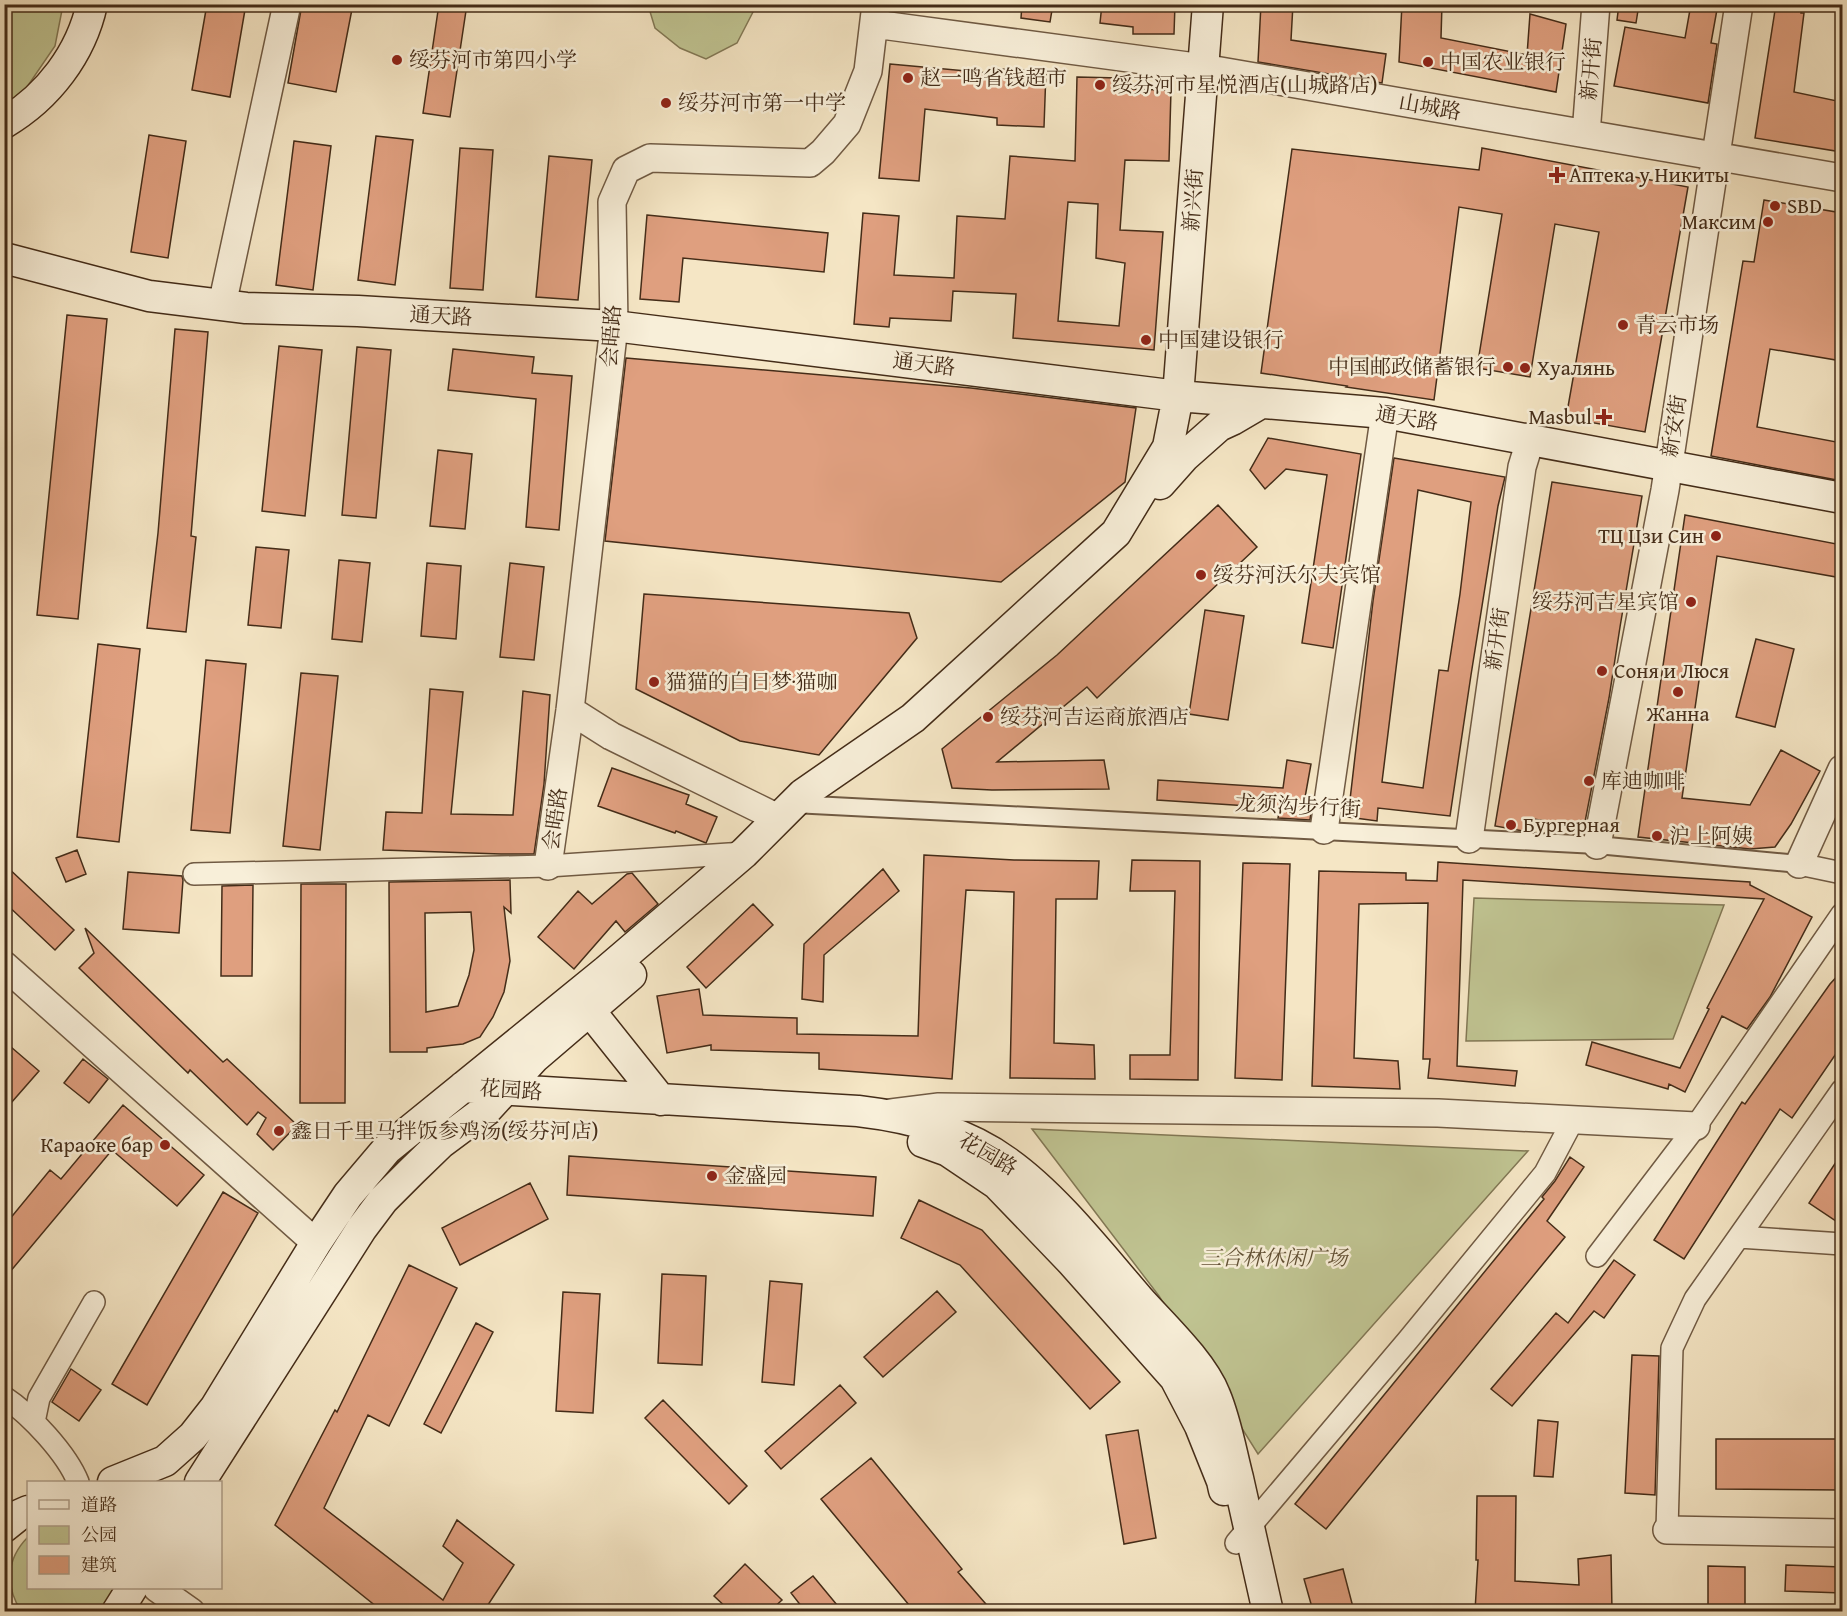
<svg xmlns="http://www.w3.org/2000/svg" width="1847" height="1616" font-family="'Gentium Book Plus','Noto Serif SC',serif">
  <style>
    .green { fill: #c0c492; stroke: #827855; stroke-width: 1.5 }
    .building { fill: #df9f7f; stroke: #442c18; stroke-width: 1.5; fill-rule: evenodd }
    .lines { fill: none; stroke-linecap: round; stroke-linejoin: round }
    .pedestrian-casing { stroke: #705a43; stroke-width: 20 }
    .minor-casing { stroke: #705a43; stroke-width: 24 }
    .tertiary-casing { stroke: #705a43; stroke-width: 30 }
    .secondary-casing { stroke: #442c18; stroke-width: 33 }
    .pedestrian { stroke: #f8efd9; stroke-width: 16 }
    .minor { stroke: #f8efd9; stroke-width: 21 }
    .tertiary { stroke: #f8efd9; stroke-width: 27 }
    .secondary { stroke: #f8efd9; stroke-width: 30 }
    .poi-dot { fill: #8f2418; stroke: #f8efd9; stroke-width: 2 }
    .labels { text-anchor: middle; stroke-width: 5; stroke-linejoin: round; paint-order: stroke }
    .poi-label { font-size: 21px; fill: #442c18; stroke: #f8efd9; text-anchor: start }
    .street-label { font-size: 21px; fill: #442c18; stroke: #f8efd9 }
    .park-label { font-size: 21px; font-style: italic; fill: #635236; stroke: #f8efd9 }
  </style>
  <rect width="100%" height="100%" fill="#f5e6c5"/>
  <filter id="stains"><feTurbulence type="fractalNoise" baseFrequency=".00333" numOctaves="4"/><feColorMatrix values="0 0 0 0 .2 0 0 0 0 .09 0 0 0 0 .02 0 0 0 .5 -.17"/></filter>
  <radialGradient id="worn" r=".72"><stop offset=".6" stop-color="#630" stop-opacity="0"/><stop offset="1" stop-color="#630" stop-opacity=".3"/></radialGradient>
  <path class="green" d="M5,5h58l-8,41 -28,41 -22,21z
    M648,5v-1l107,1 -1,5 -17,33 -31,16 -26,-11 -25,-20z
    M1474,898l250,7 -51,134 -207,2z
    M1032,1129l496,22 -270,303 -99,-158z
    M28,1537v51h93l-11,23h-89c-16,-25 -15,-52 7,-74z"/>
  <path class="building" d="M207,4h39l-16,93 -38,-7z
    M302,4h51l-17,88 -48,-9z
    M439,4h28l-17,113 -27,-4z
    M1022,4h31l-3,18 -29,-4z
    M1102,4h73l-1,30h-41v-7l-33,-4z
    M1261,4h32l-2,36 95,14 -4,29 -124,-21z
    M1402,4h40l-1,34 86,17 3,-41 36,10 -10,68 -157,-30z
    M1619,4h20l-3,19 -19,-3z
    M1691,4h27l-7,39 6,1 -9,59 -94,-17 11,-59 60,11z
    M1776,4h26l-1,9h3l-10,79 48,10v50l-87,-14z
    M890,64l109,10v-5l47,2 -2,56 -47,-2v-7l-72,-9 -6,72 -40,-3z
    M1077,77l42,1v11l52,1 -2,71 -44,-1 -5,70 43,2 -9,118 -141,-12 3,-44 -63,-3 -2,30 -61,-3 -1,9 -35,-3 9,-111 36,3 -5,59 60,3 3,-62 48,3 5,-63 65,5zM1068,202l30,2 -2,54 29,5 -6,63 -61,-5z
    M149,135l37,6 -18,117 -37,-6z
    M376,136l37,4 -18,145 -37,-5z
    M294,141l37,5 -18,144 -37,-5z
    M460,148l33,2 -10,140 -33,-2z
    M1482,148l206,39 -43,245 -79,-14 33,-186 -44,-8 -25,153 -53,-9 25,-154 -43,-7 -25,193 -88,-13 1,-1 -86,-13 31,-224 187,21z
    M549,156l43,4 -14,140 -42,-3z
    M1764,200l78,13v148l-72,-12 -13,78 85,16v38l-131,-25 32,-195 11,1z
    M647,215l181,18 -4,39 -141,-14 -4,44 -39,-3z
    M67,315l40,4 -29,300 -41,-4z
    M175,329l33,3 -17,204 5,1 -10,95 -39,-4 11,-95z
    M279,346l43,4 -17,166 -43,-5z
    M357,347l34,3 -15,168 -34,-3z
    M453,349l81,8 -2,16 40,3 -13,154 -33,-3 10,-128 -88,-9z
    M626,358l345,30 165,20 -11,74 -124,100 -396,-41z
    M1268,438l93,16 -28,194 -31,-5 25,-168 -41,-6 -21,20 -15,-19z
    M438,450l34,4 -7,75 -35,-3z
    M1394,458l111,19 -7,29 -27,169 -21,141 -72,-8 -1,13 -29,-4 25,-216zM1418,490l53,12 -11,92 -12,77 -9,-1 -16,118 -41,-6z
    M1552,482l90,14 -22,131 -11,71 -25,129 -50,-8 -2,12h-9l-28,-5z
    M1218,505l39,42 -160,151 -10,-11 -90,75 107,-2 5,29 -117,1 -40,-2 -10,-39 115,-94z
    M1685,515l157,30v33l-125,-22 -35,242 68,7 31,-55 39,21 -29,53 -16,23 -25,2 -112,-12z
    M256,547l33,3 -8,78 -33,-3z
    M339,560l31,3 -8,79 -30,-3z
    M427,563l34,3 -5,73 -35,-3z
    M510,563l34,4 -10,93 -34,-3z
    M644,594l265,19 8,25 -98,117 -79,-14 -104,-52z
    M1205,610l39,6 -16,104 -39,-6z
    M1756,639l38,10 -19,78 -39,-10z
    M98,644l42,5 -21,193 -42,-5z
    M206,660l40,4 -16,169 -39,-3z
    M301,673l37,3 -18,174 -37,-4z
    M430,689l33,3 -12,122 62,1 10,-124 27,4 -6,89 -10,70h-33l-118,-4 3,-38 36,1z
    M1287,760l24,4 -7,39 8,1 -2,16 -32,-2 2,-10 -123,-8 1,-20 125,8z
    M612,768l77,27 -3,9 31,13 -11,26 -30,-12 -1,2 -77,-27z
    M77,850l9,24 -20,8 -10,-24z
    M924,855l90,5 85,1 -2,38h-41l-2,144 40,2 1,34 -85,-1 4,-186 -48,-2 -14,189 -133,-10v-16l-108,-3v-5l-44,8 -10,-57 42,-7 4,26 94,3v16l121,2z
    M1132,860l68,1 -2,219 -68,-1v-24h40l5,-164h-45z
    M1438,862l312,20v3l62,32 -42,80 -23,32 -25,-13 -37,76 -16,-8 -1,5 -82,-24 6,-23 88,26 29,-59 -2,-1 57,-109 -301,-19 -6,186 60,5 -2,15 -87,-8 2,-19h-7l5,-156 -69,1 -5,154 44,3 2,28 -88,-3 7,-215 87,2v7l31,1z
    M1243,863l47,1 -8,216 -47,-2z
    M4,864l70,66 -19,20 -51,-48z
    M883,869l16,22 -75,64 -1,47 -21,-3 2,-55z
    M128,872l54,4 1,4 -4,53 -56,-4z
    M632,873l26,31 -33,28 -9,-11 -42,48 -36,-32 40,-46 14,13 35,-30z
    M510,880l1,33 -7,-6 6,54 -6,31 -11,25 -13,20 -17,7 -36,4v4h-37l-1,-170zM471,912l3,38 -5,25 -11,31 -32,6 -1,-99z
    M301,884h45l-1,219h-45z
    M253,885l-1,91h-31l1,-90z
    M753,904l20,21 -67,63 -19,-21z
    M85,928l138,134 4,-3 70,66 -24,25 -16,-16 9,-16 -8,-6 -11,13 -57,-55 -2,3 -109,-105 15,-15z
    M1842,971v74l-50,73 -12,-9 -96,150 -30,-19 88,-138 3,2 85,-120z
    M4,1041l35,30 -35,40z
    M83,1059l25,20 -19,24 -25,-20z
    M123,1105l81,70 -27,31 -65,-56 -108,129v-53l46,-56 11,9z
    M1842,1153v72l-33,-22z
    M569,1156l307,21 -3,39 -306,-21z
    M1570,1157l14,10 -37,54 18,16 -239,292 -31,-25 249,-305 -2,-2 13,-16z
    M530,1183l18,36 -88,46 -18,-37z
    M223,1192l35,21 -111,192 -35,-21z
    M919,1200l63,30 138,152 -30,27 -130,-144 -59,-27z
    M1614,1260l21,15 -31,43 -10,-7 -82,95 -21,-17 65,-76 12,10z
    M409,1265l48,23 -68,138 -21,-11 -44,93 119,92 20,-37 -20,-17 14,-26 57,45 -30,46h-102l-107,-86 60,-115 2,2z
    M662,1274l44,2 -4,89 -44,-2z
    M770,1281l32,3 -8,101 -32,-3z
    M937,1291l19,21 -73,65 -19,-20z
    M563,1292l37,2 -7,119 -37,-2z
    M476,1323l17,9 -52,101 -17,-9z
    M1632,1355l27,1 -4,139 -30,-2z
    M71,1369l30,21 -22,31 -27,-19z
    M840,1385l16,18 -75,66 -16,-18z
    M663,1400l84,86 -18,18 -84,-86z
    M1538,1420l20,2 -5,55 -19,-1z
    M1138,1430l18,108 -32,6 -18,-109z
    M1716,1439h126v51l-126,-1z
    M871,1458l91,111 -4,3 34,39h-78l-93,-112z
    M1477,1496h39l-1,85 64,4 -1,-26 33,-4 1,56h-137l3,-51h-2z
    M745,1564l37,36 -12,11h-40l-16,-15z
    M1786,1565l56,2v26l-57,-2z
    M1708,1566l37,1v44h-37z
    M1343,1569l11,42h-41l-9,-32z
    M813,1576l29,35h-37l-14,-18z"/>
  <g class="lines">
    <defs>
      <path id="pedestrian" d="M793,804l804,41 202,19"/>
      <path id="minor" d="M1799,864l43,9
        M194,874l354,-8 196,-13
        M1739,1237l103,7
        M1597,1256l99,-130 146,-212
        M4,1397c26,17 63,57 74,85
        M34,1422l5,-24 55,-96
        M1667,1530l5,-182 23,-49 147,-209
        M1236,1543l172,-203 137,-167 28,-53"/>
      <path id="tertiary" d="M874,24l329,44 639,110
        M1586,134l10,-130
        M222,305l65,-301
        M570,710l41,26 167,82
        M1324,830l61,-417
        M1469,839l53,-372 8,-26
        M1597,845l68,-355 74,-486
        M1799,864l43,-95
        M548,866l22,-156 44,-384 -2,-124 14,-32 24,-12 160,5 13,-11 24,-28 21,-53 8,-67
        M4,965l312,278
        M891,1113l48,-6 499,6 258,13
        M1667,1530l175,3
        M157,1588l34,24"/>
      <path id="secondary" d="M4,123c44,-26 77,-69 88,-119
        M4,258l145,38 97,12 112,3 256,15 564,70 207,17 457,85
        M1160,484l24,-27 35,-31 13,-6 29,-17
        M590,1011l71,89
        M463,1087l395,24c52,6 105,19 149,51 48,34 93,92 132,137 24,27 63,63 76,96 11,26 16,56 23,83 10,45 20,89 30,134
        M923,1142l25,9 49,33 74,77 104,117 25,48 22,55 2,9
        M113,1482l52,-21 28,-25 22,-28 101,-165 32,-48 39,-46 219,-178 138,-118 59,-59 110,-76 203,-185 52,-86 10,-51 30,-392
        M200,1482l162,-254 21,-28 29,-29 29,-28 47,-35 46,-50 97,-83
        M4,1527l15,-12 9,-4
        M117,1612l15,-24"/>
    </defs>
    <use href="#pedestrian" class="pedestrian-casing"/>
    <use href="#minor" class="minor-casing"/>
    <use href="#tertiary" class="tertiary-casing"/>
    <use href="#secondary" class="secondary-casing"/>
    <use href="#pedestrian" class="pedestrian"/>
    <use href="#minor" class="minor"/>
    <use href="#tertiary" class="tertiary"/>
    <use href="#secondary" class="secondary"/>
  </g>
  <g class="poi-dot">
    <circle cx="397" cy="60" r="6"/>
    <circle cx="1428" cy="62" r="6"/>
    <circle cx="908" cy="78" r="6"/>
    <circle cx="1100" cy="85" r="6"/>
    <circle cx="666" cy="103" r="6"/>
    <path d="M1554 166h6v6h6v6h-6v6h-6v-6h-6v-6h6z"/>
    <circle cx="1775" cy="206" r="6"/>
    <circle cx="1768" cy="222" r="6"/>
    <circle cx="1623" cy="325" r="6"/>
    <circle cx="1146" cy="340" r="6"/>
    <circle cx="1508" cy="367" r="6"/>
    <circle cx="1525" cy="368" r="6"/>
    <path d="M1601 408h6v6h6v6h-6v6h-6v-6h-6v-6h6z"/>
    <circle cx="1716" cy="536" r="6"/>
    <circle cx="1201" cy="575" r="6"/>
    <circle cx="1691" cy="602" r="6"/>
    <circle cx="1602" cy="671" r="6"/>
    <circle cx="654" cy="682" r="6"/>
    <circle cx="1678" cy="692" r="6"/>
    <circle cx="988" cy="717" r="6"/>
    <circle cx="1589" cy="781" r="6"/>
    <circle cx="1511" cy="825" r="6"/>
    <circle cx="1657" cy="836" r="6"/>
    <circle cx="279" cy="1131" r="6"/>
    <circle cx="165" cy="1145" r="6"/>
    <circle cx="712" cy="1176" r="6"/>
  </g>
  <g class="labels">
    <g class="poi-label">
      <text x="409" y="67">绥芬河市第四小学</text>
      <text x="1440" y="69">中国农业银行</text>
      <text x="920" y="85">赵一鸣省钱超市</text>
      <text x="1112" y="92">绥芬河市星悦酒店(山城路店)</text>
      <text x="678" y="110">绥芬河市第一中学</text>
      <text x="1569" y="182">Аптека у Никиты</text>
      <text x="1787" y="213">SBD</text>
      <text x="1756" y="229" text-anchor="end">Максим</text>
      <text x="1635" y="332">青云市场</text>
      <text x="1158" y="347">中国建设银行</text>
      <text x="1496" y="374" text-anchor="end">中国邮政储蓄银行</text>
      <text x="1537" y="375">Хуалянь</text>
      <text x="1592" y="424" text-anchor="end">Masbul</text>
      <text x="1704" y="543" text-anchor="end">ТЦ Цзи Син</text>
      <text x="1213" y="582">绥芬河沃尔夫宾馆</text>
      <text x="1679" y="609" text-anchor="end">绥芬河吉星宾馆</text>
      <text x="1614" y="678">Соня и Люся</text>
      <text x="666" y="689">猫猫的白日梦·猫咖</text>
      <text x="1678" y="721" text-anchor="middle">Жанна</text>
      <text x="1000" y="724">绥芬河吉运商旅酒店</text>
      <text x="1601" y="788">库迪咖啡</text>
      <text x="1523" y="832">Бургерная</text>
      <text x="1669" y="843">沪上阿姨</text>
      <text x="291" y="1138">鑫日千里马拌饭参鸡汤(绥芬河店)</text>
      <text x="153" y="1152" text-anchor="end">Караоке бар</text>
      <text x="724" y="1183">金盛园</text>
    </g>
    <g class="street-label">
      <text transform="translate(1591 69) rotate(-85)" y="7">新开街</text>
      <text transform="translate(1430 107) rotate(10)" y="7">山城路</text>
      <text transform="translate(1193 200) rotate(-86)" y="7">新兴街</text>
      <text transform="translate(441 316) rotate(3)" y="7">通天路</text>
      <text transform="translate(611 336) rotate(-86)" y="7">会晤路</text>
      <text transform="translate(924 364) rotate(7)" y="7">通天路</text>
      <text transform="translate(1407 418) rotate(9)" y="7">通天路</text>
      <text transform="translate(1674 426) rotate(-81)" y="7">新安街</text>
      <text transform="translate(1497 639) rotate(-82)" y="7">新开街</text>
      <text transform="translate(1298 806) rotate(3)" y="7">龙须沟步行街</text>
      <text transform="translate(555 819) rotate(-82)" y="7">会晤路</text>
      <text transform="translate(511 1090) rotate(4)" y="7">花园路</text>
      <text transform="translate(988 1154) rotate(30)" y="7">花园路</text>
    </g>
    <g class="park-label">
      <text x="1274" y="1265">三合林休闲广场</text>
    </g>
  </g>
  <rect width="1847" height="1616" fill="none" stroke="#f5e6c5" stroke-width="24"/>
  <rect x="6" y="6" width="1835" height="1604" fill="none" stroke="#442c18" stroke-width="3"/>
  <rect x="12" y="12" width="1823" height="1592" fill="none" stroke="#442c18" stroke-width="1.5"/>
  <rect x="27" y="1481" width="195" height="108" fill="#f8efd9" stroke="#b0a18c" stroke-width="1.5"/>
  <rect x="39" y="1500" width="30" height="9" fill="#f8efd9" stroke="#b0a18c" stroke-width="1.5"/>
  <text x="81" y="1511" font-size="18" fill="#442c18">道路</text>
  <rect x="39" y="1526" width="30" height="18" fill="#c0c492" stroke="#b0a18c" stroke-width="1.5"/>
  <text x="81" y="1541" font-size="18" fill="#442c18">公园</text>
  <rect x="39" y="1556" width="30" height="18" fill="#df9f7f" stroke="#b0a18c" stroke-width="1.5"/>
  <text x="81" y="1571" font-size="18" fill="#442c18">建筑</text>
  <rect width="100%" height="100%" filter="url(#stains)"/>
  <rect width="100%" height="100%" fill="url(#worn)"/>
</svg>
